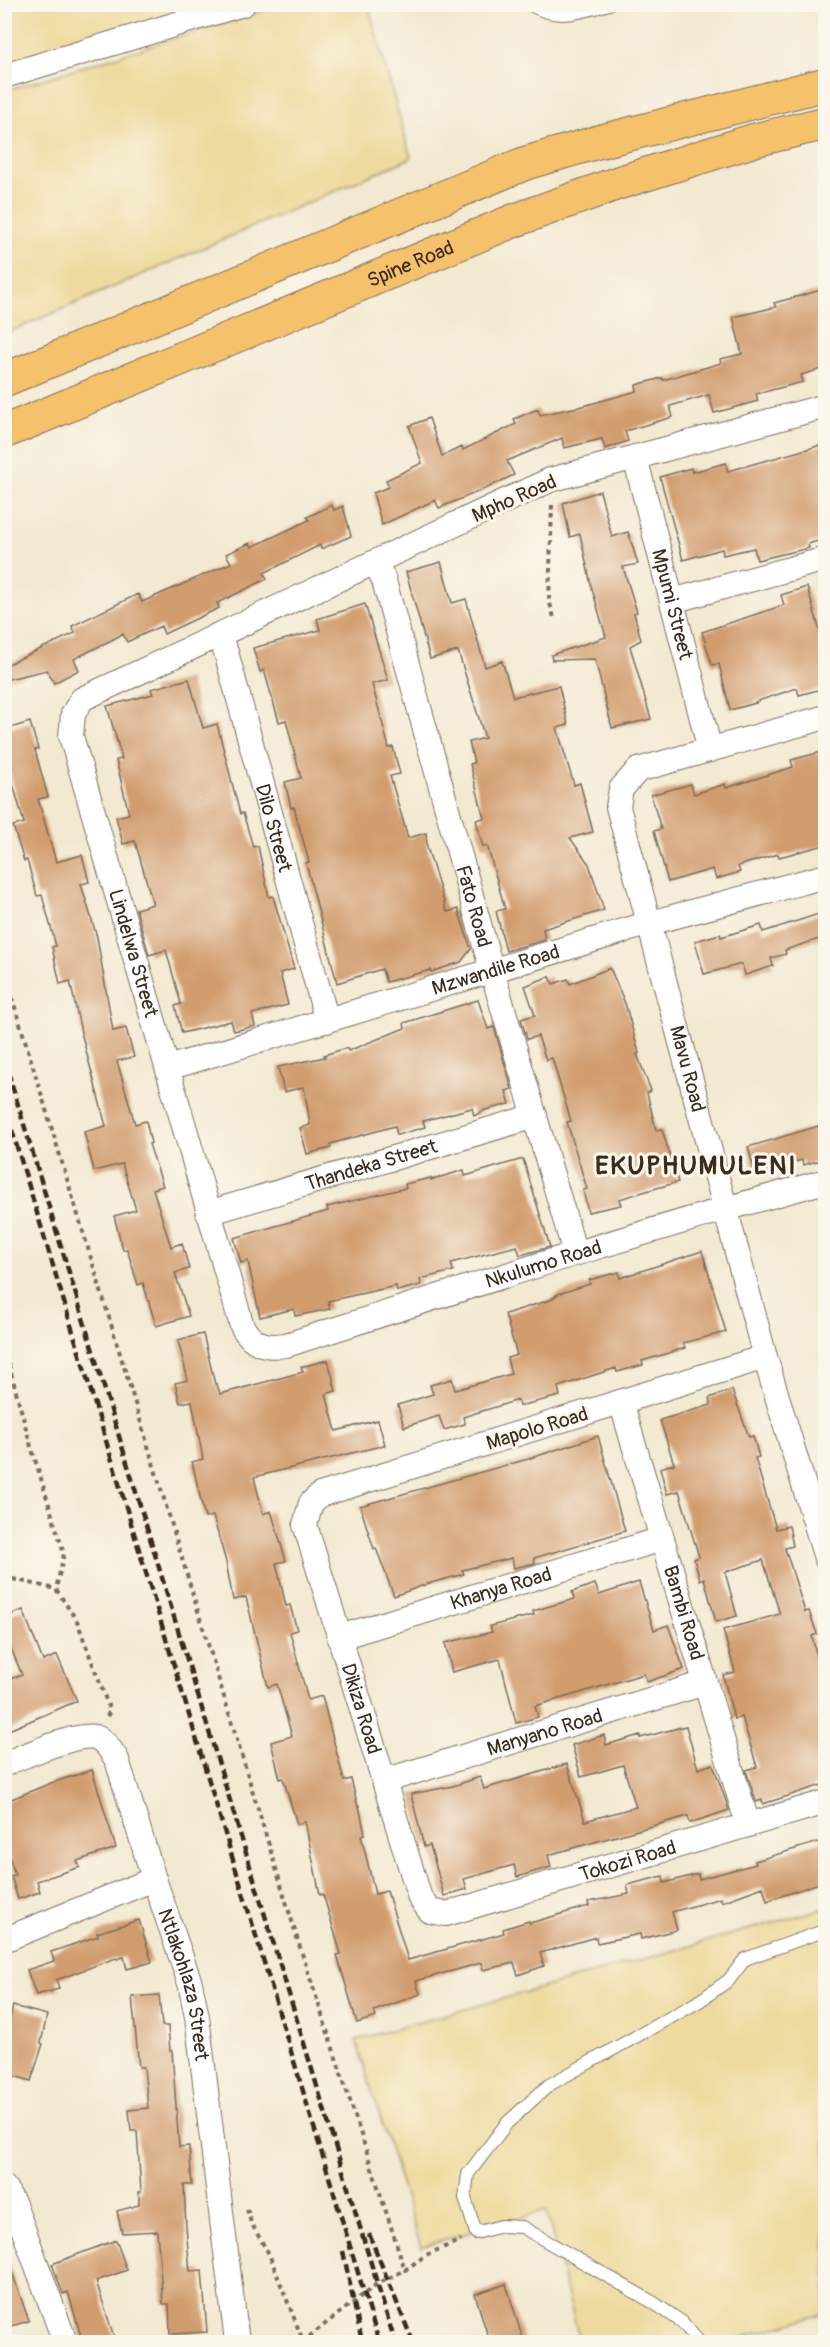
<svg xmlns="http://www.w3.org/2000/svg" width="830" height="2347" font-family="Pangolin,sans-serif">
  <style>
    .sand { fill: #eeda9e; stroke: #94825e; stroke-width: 1.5 }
    .building { fill: #d19c6e }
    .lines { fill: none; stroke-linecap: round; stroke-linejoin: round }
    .lane-casing { stroke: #7b6d5d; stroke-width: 14 }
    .street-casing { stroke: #7b6d5d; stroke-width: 26 }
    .primary-casing { stroke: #7b6d5d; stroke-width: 35 }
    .path { stroke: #7b6d5d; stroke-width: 4; stroke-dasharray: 4.5 4.5; stroke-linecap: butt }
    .lane { stroke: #fff; stroke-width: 12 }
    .street { stroke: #fff; stroke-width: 24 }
    .primary { stroke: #f5c16b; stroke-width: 33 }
    .rail { stroke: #3b2a1e; stroke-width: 4.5; stroke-dasharray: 9 4.5; stroke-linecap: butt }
    .labels { text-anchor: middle; stroke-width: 6; stroke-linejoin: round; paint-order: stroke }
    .street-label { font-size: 20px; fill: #3b2a1e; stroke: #fbf7ec }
    .district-label { font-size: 26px; font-weight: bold; letter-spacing: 1.5px; fill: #3b2a1e; stroke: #fbf7ec }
  </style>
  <rect width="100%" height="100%" fill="#fbf7ec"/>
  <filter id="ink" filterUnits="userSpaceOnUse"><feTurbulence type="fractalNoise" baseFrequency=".0167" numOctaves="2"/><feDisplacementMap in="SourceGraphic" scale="12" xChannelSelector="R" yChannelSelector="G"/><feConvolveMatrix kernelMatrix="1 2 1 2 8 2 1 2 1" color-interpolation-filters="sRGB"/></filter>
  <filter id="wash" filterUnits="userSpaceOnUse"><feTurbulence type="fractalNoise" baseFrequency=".008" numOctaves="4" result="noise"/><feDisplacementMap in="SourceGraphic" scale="24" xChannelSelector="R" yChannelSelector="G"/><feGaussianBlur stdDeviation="1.35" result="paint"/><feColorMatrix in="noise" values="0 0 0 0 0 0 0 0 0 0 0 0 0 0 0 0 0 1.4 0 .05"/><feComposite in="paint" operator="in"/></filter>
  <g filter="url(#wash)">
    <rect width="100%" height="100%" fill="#f3e9d1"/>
    <path class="sand" d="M286,4l82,1 43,153 -406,176v-243z
      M5,5h198l-198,59z
      M825,1908v405l-99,29h-146l-34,-132 -125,37 -65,-207z"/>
    <g id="blocks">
      <path class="building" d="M825,289v79l-24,7 2,7 -47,12 2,7 -44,12 -5,-18 -39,11 3,11 -48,14 3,10 -23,8 -3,-10 -38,9 -2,-10 -55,23 7,14 -27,13 -48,20 -4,-8 -53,25 -9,-32 16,-6 -3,-7 36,-17 -13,-37 20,-8 13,38 20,-9 1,3 53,-26 -2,-5 24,-10 2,6 43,-9 54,-15 -1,-6 26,-7 1,2 58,-17 -1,-4 22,-5 -9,-37 43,-10 -2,-4z
        M825,444v95l-17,5 1,4 -52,12 -3,-12 -31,7 -1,-6 -39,11 -23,-83 31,-9 1,4 34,-9 2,8z
        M600,491l12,46 16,-5 10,32 -15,3 14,45 -3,1 7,27 -11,6 21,73 -39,9 -17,-69 -43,1 -1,-5 55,-18 -15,-52 -11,-51 -10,3 -7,-34z
        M332,505l2,5 9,-4 8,30 -30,13 -1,-4 -56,28 3,6 -50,24 2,5 -55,26 -3,-8 -34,16 -4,-8 -49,25 5,11 -25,13 -7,-13 -43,10v-14l71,-33 -3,-7 66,-32 4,8 89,-39 -5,-9 24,-11 2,4 57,-27 -2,-3z
        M441,562l11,41 14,-4 19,68 17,-6 11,36 46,-11 9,39 -11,3 17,57 6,-2 13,49 -23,6 19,26 15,46 -61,19 2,11 -39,11 -10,-40 9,-2 -18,-64 -4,2 -7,-27 8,-2 -14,-54 4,-1 -5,-21 16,-4 -27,-87 -28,8 -24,-87z
        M807,587l18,61v40l-26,7 -2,-7 -42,14 1,1 -26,7 -11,-46 -7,1 -10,-33 82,-27 -3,-10z
        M365,604l23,76 -16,4 17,64 4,-1 7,27 -10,2 18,62 18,-5 1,14 20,65 11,-3 13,40 -10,13 -30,10v-2l-45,12 -4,-13 -45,14 -31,-120 3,-1 -15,-55 -3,1 -6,-26 16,-4 -15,-58 -7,2 -15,-52 -4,2 -7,-24 67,-18 -3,-11z
        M189,679l14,49 14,-4 23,90 3,-1 10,34 5,-1 11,51 4,-1 21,73 -14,4 8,32 -36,9 3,12 -21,5 -3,-10 -49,12 -7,-27 6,-2 -15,-54 -17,5 -13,-46 17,-5 -18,-63 -12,3 -7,-27 13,-3 -13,-54 6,-1 -15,-53 46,-12 -2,-5z
        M30,722l8,27 -3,1 13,47 -10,2 18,63 26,-7 7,27 -8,2 16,53 16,94 13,-3 8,29 -17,4 18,63 11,-3 5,22 -2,1 14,42 -10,3 18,58 11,-4 7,26 -14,4 14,43 -33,10 -13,-43 -5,2 -11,-36 -4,1 -9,-34 22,-6 -14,-46 -28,7 -10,-39 22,-6 -25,-94 -11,-51 -10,3 -8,-37 4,-1 -14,-51 -5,1 -10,-36 -3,1 -11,-35 11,-3 -20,-71v-22z
        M825,751v94l-46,12 -1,-3 -40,12 2,6 -24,7 -3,-10 -45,13 -14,-51 7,-2 -10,-34 40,-11 3,10 31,-10 1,4 67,-21 -2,-7z
        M825,912v25l-40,13 1,4 -15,4 2,8 -28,9 -3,-11 -38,10 -9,-33 25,-7 1,3 40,-12 2,7z
        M610,968l15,35 14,50 -2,1 14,37 -4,2 9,37 6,-1 16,53 -59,17 2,6 -33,7 -5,-22 4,-1 -20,-67 4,-1 -19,-63 -6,2 -8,-24 -11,3 -6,-20 14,-4 -10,-29 25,-10 3,8 15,-5 2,5z
        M478,1000l10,29 6,-2 18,62 -6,2 4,13 -25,6 -11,6 -2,-8 -49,13 2,6 -28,8 -2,-9 -65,18 1,4 -24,6 -7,-26 10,-3 -6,-38 -20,5 -6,-25 47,-10 -1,-2 23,-7 1,3 57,-23 -1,-5z
        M822,1125l3,14v20l-22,6 -1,-5 -47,13 -7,-26z
        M523,1159l27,88 -30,8 -3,-9 -66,17 2,8 -33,8 1,6 -24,6 -1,-5 -68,15 2,8 -35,7 -1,-7 -34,8 -12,-56 -7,2 -7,-25 94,-27 -1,-4 79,-19 -1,-4 26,-6v2l33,-10 1,6z
        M702,1251l24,81 -43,11 2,5 -43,13 1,4 -26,7 -1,-4 -58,19 2,9 -41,10 -1,-6 -55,17 2,7 -21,6 -5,-14 -35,11 -6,-22 35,-11 -3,-9 22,-6 3,11 56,-16 -4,-16 10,-3 -12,-41 45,-14 8,-6 32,-10 -1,-4 30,-8 1,6z
        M203,1334l12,50h2l3,10 83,-22 -2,-5 27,-7 8,31 -10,3 10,37 42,-11 7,25 -131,32 9,37 8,-3 15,50 -10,2 10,43 4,-1 7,25 -7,2 18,68 14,-4 22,85 7,-2 7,28 1,-1 6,28 -4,1 14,59 12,-3 21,69 96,-27 -1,-4 26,-8 1,2 59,-17 -1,-4 41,-8 -2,-9 36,-9 1,7 34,-9 1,5 57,-15 -1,-3 70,-21v41l-58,20 -4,-14 -41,15 -1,-4 -49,14 5,18 -36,9 -1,-5 -43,9 -1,-6 -56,16 4,13 -26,9 -4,-12 -31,7 -2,-7 -65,18 4,13 -46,17 2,6 -19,6 -20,-68 4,-1 -18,-60 -3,1 -15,-73 -8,2 -14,-46 -3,1 -9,-37 21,-6 -15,-52 -9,3 -22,-90 -13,3 -7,-38 -13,-46 -8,2 -13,-56 11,-3 -11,-58 -12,2 -5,-20 13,-3 -10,-40z
        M732,1390l17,47 4,-1 6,21 -4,1 21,71 13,-3 4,20 -8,2 20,64 4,-1 8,23 -5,2 13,54v94l-62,20 -1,-4 -6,2 -10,-32 11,-3 -15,-50 -8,2 -11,-44 12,-3 -12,-42 57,-16 -17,-54 -38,12 12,44 -21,6 -12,-44 -4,2 -6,-21 5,-2 -20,-66 -12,3 -7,-26 14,-4 -14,-44 51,-15 -2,-7z
        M598,1436l27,95 -91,27 1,5 -21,5 -2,-10 -50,12 2,4 -37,10 -33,12 -18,-48 -2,1 -14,-43 168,-47z
        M639,1582l15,48 14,-5 16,44 -37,13 -3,-8 -109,32 3,11 -22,6 -16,-64 -48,13 -7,-29 47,-11 -2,-6 44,-11 -1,-4 41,-12 -2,-7 23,-8 4,11z
        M23,1610l20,51 14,-6 20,46 -73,31v-51l18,-6 -18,-44v-14z
        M686,1726l12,43 15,-5 16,46 -39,13 -2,-7 -140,39 3,12 -34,10 -3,-12 -50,14 3,10 -23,7 -14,-51 -6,2 -13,-53 42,-8 27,-9 4,12 83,-25 18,57 51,-14 -13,-42 -42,12 -9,-32 32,-10 2,10 34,-10v3z
        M92,1770l24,78 -39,13 3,6 -43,14 3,11 -22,7 -7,-23 4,-1 -11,-36v-37l47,-19z
        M139,1920l13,42 -25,7 -3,-12 -7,2 -1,-1 -60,22 3,9 -23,6 -9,-25 27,-9 -3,-9 47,-16 -1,-3z
        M159,1995l3,31h6l2,25h2l7,96 10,-1 3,39h-8l2,42 4,44 12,-1 5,62 -37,2 -1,-30h-6l-6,-73 -35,2 -5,-22 22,-6v-13h2l-4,-61h-6l-2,-21 19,-2 -4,-41h-5l-7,-70z
        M13,2006l34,9 -6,28 2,1 -12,37 -27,-8v-55l6,1z
        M116,2240l11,30 -31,11 20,62h-33l-15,-51 -5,2 -11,-30z
        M4,2261h4l21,60 -25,7z
        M506,2284l18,59h-34l-15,-49z"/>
    </g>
  </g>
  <g filter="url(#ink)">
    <use href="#blocks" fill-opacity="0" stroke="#7b6d5d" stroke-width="1.5"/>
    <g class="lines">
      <defs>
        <path id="lane" d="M529,4c28,17 50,9 80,0
          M699,2342l-17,-20 -28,-19 -132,-76 -21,-1 -25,7 -11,-35 3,-24 39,-51 42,-38 149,-83 31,-22 16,-21 81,-29
          M821,2342l5,-1"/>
        <g id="street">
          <path d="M4,76l239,-72"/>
          <path id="s1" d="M826,406l-276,74 -468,219 -9,15 -2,22 171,590c10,18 23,22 44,19 179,-57 358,-115 540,-164"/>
          <path id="s2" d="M635,457l75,293"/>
          <path id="s3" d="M376,562l8,19 108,390 83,282"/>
          <path d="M672,601l154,-42"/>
          <path id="s4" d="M218,635l8,17 101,369"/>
          <path id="s5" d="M826,717l-188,53 -17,19 -3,18 147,550 61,201"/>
          <path id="s6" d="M168,1068l482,-145 176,-47"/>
          <path id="s7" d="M208,1213l327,-97"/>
          <path id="s8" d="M765,1357l-445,138 -9,8 -6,22 115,373 10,13 16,3 380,-112"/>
          <path id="s9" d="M621,1402l127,423"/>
          <path id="s10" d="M340,1637l322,-98"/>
          <path id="s11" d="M4,1764c21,-8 71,-31 91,-27 10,3 17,15 22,23l37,119 36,104 7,34 40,325"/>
          <path id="s12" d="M384,1781l321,-98"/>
          <path d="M4,1940l150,-61"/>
          <path d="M4,2187l10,17 51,138"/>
        </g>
        <g id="primary">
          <path d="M4,380l522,-217 72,-21 228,-58"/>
          <path id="s13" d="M4,432l509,-211 105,-38 137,-43 71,-17"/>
        </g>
      </defs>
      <use href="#lane" class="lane-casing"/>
      <use href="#street" class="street-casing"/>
      <use href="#primary" class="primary-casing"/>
      <path class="path" d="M552,505l-3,95 6,21
        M4,971l294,970 107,329 21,-15 35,-15
        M4,1347l26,96 34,111 -8,35
        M4,1577l52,12 21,32 33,90 -4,7
        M247,2209l4,14 18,31 34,87
        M302,2342l75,-58 28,-14"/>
      <use href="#lane" class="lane"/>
      <use href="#street" class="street"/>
      <use href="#primary" class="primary"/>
      <path class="rail" d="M4,1059l391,1283
        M4,1104l375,1238
        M369,2234l44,108
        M343,2251l19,91"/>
    </g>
  </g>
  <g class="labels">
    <g class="street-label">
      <text dy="7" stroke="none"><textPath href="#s13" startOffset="440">Spine Road</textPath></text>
      <text transform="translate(514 498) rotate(-24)" y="7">Mpho Road</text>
      <text dy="7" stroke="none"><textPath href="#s2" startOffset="152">Mpumi Street</textPath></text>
      <text dy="7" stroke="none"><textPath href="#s4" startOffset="201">Dilo Street</textPath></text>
      <text dy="7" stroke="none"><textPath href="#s3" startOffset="358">Fato Road</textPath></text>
      <text dy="7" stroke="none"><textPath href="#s1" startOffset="1068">Lindelwa Street</textPath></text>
      <text dy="7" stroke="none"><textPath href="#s6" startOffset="342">Mzwandile Road</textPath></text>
      <text dy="7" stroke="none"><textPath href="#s5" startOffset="510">Mavu Road</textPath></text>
      <text dy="7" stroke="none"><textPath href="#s7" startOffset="170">Thandeka Street</textPath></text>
      <text dy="7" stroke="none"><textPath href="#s1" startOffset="1778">Nkulumo Road</textPath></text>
      <text transform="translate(537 1428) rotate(-17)" y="7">Mapolo Road</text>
      <text dy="7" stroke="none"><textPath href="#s10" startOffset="168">Khanya Road</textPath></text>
      <text dy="7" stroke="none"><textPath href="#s9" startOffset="220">Bambi Road</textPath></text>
      <text dy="7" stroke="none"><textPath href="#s8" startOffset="693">Dikiza Road</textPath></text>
      <text dy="7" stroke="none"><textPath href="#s12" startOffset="168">Manyano Road</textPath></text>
      <text dy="7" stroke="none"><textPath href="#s8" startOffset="1113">Tokozi Road</textPath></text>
      <text dy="7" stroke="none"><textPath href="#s11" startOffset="363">Ntlakohlaza Street</textPath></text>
    </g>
    <g class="district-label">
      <text x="696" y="1174">EKUPHUMULENI</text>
    </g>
  </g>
  <rect width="830" height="2347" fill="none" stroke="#fbf7ec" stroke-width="24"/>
</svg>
